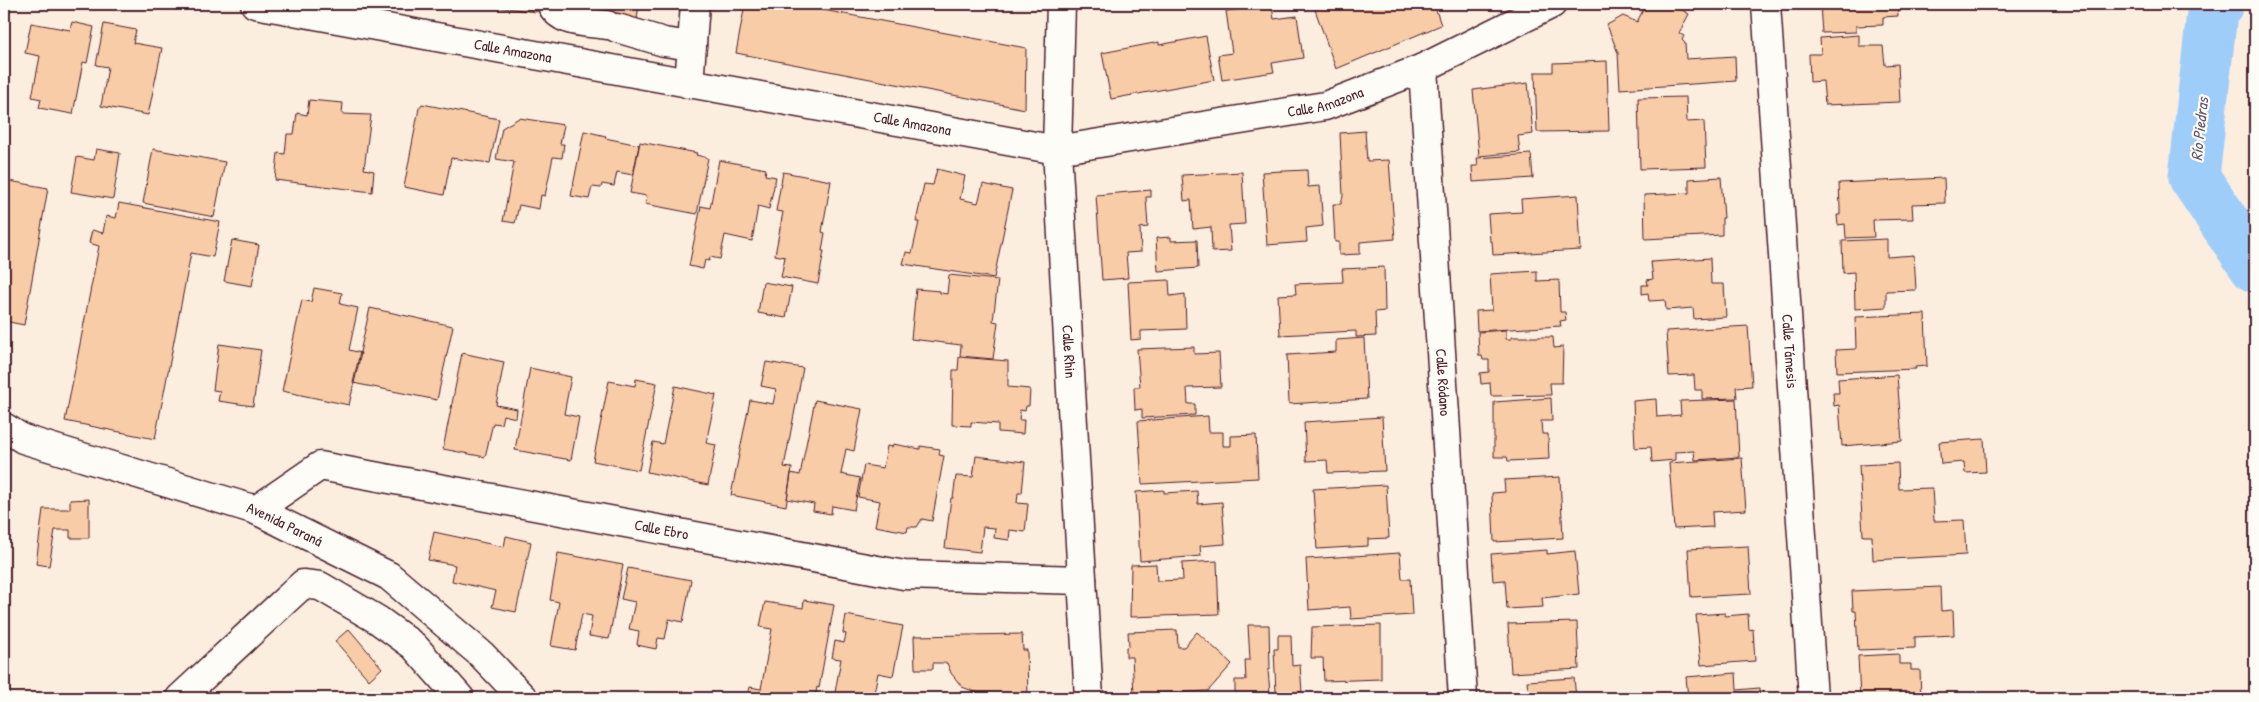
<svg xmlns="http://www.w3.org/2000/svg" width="2259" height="702" font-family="'Patrick Hand',sans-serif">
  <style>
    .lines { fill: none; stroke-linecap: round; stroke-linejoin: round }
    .river { stroke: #9fcdfa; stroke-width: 51 }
    .building { fill: #f8cca7; stroke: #4a1f2b }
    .minor-casing { stroke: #4a1f2b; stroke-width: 31 }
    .minor { stroke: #fdfcf7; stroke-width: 28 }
    .labels { text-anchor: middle; stroke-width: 4.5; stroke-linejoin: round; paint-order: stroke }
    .street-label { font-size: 15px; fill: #4a1f2b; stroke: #fdfcf7 }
    .water-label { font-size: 16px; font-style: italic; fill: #645369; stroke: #fdfcf7 }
  </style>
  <rect width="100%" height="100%" fill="#fceedf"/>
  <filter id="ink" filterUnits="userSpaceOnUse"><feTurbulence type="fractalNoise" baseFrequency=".02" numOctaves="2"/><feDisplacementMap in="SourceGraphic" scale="10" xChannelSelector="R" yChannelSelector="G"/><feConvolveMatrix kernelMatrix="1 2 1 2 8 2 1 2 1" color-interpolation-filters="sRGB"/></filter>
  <g filter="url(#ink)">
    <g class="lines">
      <path class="river" d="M2218,4l-6,9 -18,164 61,90"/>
    </g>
    <path class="building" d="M497,4h40l-1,8 -39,-5z
      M568,4h71l-2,16 -70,-11z
      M745,4h46l235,44 -1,61 -289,-56z
      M1313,4h121l7,21 -105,44z
      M1646,4h26l17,10 -10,19 5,3 -2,4 3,3 1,16 49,-3 1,25 -116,8 -2,-36 -11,-28 16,-9 14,6z
      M1829,4h68l1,12 -15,1v8l-27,1v6l-34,1 -2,-28z
      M1272,6l2,13 23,-3 6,42 -31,5 2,9 -52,8 -4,-25 14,-2 -6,-42z
      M72,22l22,5 -7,36 -4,-1 -10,52 -34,-6 2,-9 -9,-2 8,-41 -15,-3 6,-30 39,7z
      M104,24l32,6 -3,13 29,5 -14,67 -47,-9 7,-39 -12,-2z
      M1859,35v11h24l2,19 13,-1 2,38 -75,3 -2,-24 -13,1 -1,-28h12l-1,-16z
      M1206,36l8,44 -103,19 -9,-46 57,-11v3z
      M1607,61l2,70 -72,1 -2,-60h18v-9z
      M1528,83l5,51 -15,2 2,16 -41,4 -6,-66z
      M1686,97l1,25 17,-1 2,46 -66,2 -2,-71z
      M309,100l34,3 -1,11 29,1 -7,54 10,2 -2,21 -97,-12 3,-27 7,1 2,-20h7l3,-21 10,2z
      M422,104l77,15 -9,44 -39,-5 -7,37 -40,-8 15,-79z
      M519,118l45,7 -4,19h4l-2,14 -9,-1 -8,39 -4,-1 -2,14 -20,-4 -4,18 -12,-2 11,-59 -18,-3 6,-31z
      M584,131l22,5 -1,2 34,7 -6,30 -16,-3 -3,14 -12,-2 -1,4 -9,-1 -3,12 -18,-3z
      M1365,131l2,30 22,-1 6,79 -35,3v12l-21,1v-13h-4l-2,-38h8l2,-8 -3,-63z
      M640,142l57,11 -1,2 12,3 -11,56 -52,-10 2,-8 -17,-3z
      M96,149l24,4 -7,46 -42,-7 6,-35 17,3z
      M153,149l72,13 -11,55 -71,-14z
      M1531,154l2,24 -60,4 -1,-16h6l-1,-8z
      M719,160l47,9 -1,6 11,2 -7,32 -11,-3 -6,35 -27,-6 -5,24 -10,-2 -1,4 -4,-1 -2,9 -14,-3 12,-60 9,2z
      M937,169l28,7 -5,23 18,4 5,-19 29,6 -18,88 -91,-14 3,-12 6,1 7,-31h-3l8,-38 9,1z
      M1307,170l1,17 12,-1 3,40 -17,2 1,14 -40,3 -5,-73z
      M783,172l48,9 -9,51 3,1 -3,18h2l-6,33 -37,-7 4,-20 -10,-2 8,-43 -7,-1z
      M1242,172l3,52 -16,1 2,26 -19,1 -1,-25 -18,2 -2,-29 -7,1 -2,-26z
      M1721,177l3,41h-2v17l-77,4 -1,-44 45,-2v-14z
      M1944,178l1,25 -33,1 1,15 -40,1 1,17 -28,1 -1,-14 -7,1 -1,-10h3v-8l-1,-24z
      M4,180l44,8 -24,137 -20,-4z
      M1151,190v7h-5l2,30 -8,1 1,24 -15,1 2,25 -26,2 -6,-85z
      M1578,195l3,55 -88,5 -1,-14h-2l-2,-27 34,-2 -1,-13z
      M119,203l101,19 -7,35 -22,-4 -36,186 -90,-18 34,-175 -10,-3 3,-13 11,3 3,-17 10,2z
      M1171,237v4l26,-1 1,28 -40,3 -2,-33z
      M1887,239v18l27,-2 2,35 -30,1v16l-31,2 -1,-37 -11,1 -1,-32z
      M232,240l27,5 -7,41 -28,-5z
      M1710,258l1,26h13l2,33 -32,2 -1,-11 -27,2 -1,-10 -16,1 -1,-8 -6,1v-9h6l-1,-5 6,-1 -2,-17z
      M1384,267l1,44 -10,1 1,24 -20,1v-6l-76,4 -2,-40 18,-1 -1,-10 48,-2 -1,-13z
      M1537,271v10l22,-1 1,32h5l1,8 -6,1 1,5 -84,5 -1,-20 16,-1 -2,-36z
      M949,275l49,5 -5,41 5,1 -5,37 -33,-3 1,-11 -50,-6 5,-50 24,2v2l7,1z
      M1169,280l1,16 15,-2 1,35 -45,2v8l-10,1 -3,-58z
      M763,282l29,5 -6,31 -28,-5z
      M314,288l28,5 -2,11 18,4 -9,42 12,3 -12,52 -67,-14 20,-91 9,2z
      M370,308l83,18 -16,74 -84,-17z
      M1925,314l2,52 -12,1 1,2 -79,3 -1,-22 20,-1 -1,-32z
      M1748,326l4,60 -16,1 1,11 -35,1v-9h-7l-1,-15 -25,1 -3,-45z
      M1506,330v9h6l-1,-2h42l1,11 9,-1 -1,36h-12l1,12 -60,1 -1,-13 -9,1 -1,-11 9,-1v-12h-6l-1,-4h-3l-1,-24z
      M1364,338l3,61 -78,5 -2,-49 49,-3v-12z
      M219,344l42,6 -8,56 -35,-5 2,-10 -7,-1z
      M1194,347v7l25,-1 2,34 -34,1 1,16h7v11l-53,3v-9l-7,1 -1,-23h6l-3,-38z
      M462,353l42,9 -8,43 21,4 -1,9 -13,-3 -2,9 -8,-1 -8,34 -42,-8z
      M959,357l49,4v26l22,2 -1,17h-3l-1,5 -5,-1 -1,10h5l-1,14 -25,-2v-8l-27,-2v4l-19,-1 1,-55h5z
      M766,362l37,6 -19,99 8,1 -6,38 -55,-11 19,-95 23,4 3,-15 -15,-3z
      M530,368l41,9 -7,37 15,3 -8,43 -56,-10z
      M1897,375l5,66 -60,5 -3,-41 -5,1 -1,-13h6l-1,-14z
      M636,379l21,4 -18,87 -46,-9 16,-80 26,5z
      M675,386l41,9 -10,48 10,2 -8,40 -61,-13 6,-30 10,2z
      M1551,398l1,23h-11l1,13h6l1,25 -41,2 -1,-4h-13v-55z
      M1656,399l1,18 24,-2 -1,-14 56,-2 3,58 -44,3 -1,-9 -19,1v8l-23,2 -1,-15 -16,1 -2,-47z
      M815,400l47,9 -8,42 -8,-2 -5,25 19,4 -6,32 -22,-4 -1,8 -18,-3 1,-7 -27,-5 4,-26 9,2z
      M1208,416l1,16h14v14h8v-10l25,-1 2,43 -116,6 -4,-63z
      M1382,417l3,54 -57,2 -1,-13 -21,1 -2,-39z
      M1984,439l2,33 -21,1 -1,-11 -23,2 -2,-22z
      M893,444l27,5v-3l20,3 -1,6 5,1 -12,65 -10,-2 -5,8h-9l-1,5 -32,-6 5,-25 -22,-4 6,-32 19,3 4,-22 5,1z
      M976,456l49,6 -3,31h-4l-1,10 11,1 -3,28 -15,-2 -1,10 -15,-2 1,-10 -12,-1 -3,25 -35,-4 6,-50h2l3,-22 17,1z
      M1742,458l4,52 -34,2 1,15 -39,2 -5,-66z
      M1898,463l1,26 33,-1 2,33 30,-1 2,35 -93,5 -1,-24h-9l-4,-71z
      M1560,477l3,61 -69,4 -2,-49 13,-1 -1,-12z
      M1386,485l3,53 -21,1v7l-51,3 -4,-60z
      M1164,490v3l33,-2 1,13 24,-2 3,42 -25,2 1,10 -61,5 -4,-69z
      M89,499v39h-19v-8h-15l-6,36 -13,-2 7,-55h27v-9z
      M434,532l70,15 2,-11 25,6 -15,70 -24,-5 4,-16 -44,-10 3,-16 -27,-5z
      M1748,546l3,48 -60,3 -3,-48z
      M1547,550v4l28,-3 4,43 -37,4 1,9 -36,2 -2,-29 -12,1 -2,-27z
      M558,553l65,12 -14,74 -20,-3 3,-20 -10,-2 -7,36 -24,-4 8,-44 -9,-2z
      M1400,553l2,26h8l2,36 -61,4 -1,-12 -41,3 -3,-51z
      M1217,561l2,53 -89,3 1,-52 25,-1 1,17 26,-1 -1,-17z
      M628,568l63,12 -8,42 -14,-3 -4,20 -7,-1 -2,11 -19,-4 2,-14 -10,-2 6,-27 -14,-3z
      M1940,587l1,24 12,-1 1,25 -39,2v11l-57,2 -2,-39h-3l-1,-20z
      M804,600l30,5 -15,83 -2,-1 -2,11h-68l3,-11 11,2 11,-60 -12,-2 5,-25 38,6z
      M1725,613v3l23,-2 1,16 4,-1 2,32 -54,4 -5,-50z
      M846,615l57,11 -10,50 -15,-3 -5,25h-39l7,-39 -9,-1 3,-17 9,2 2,-9 -3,-1z
      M1577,622l2,47 -68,4 -3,-49z
      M1248,625h21l1,45h-2l2,23 -35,2v-15h11l-1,-20h5z
      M1381,625v54l-57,2 -1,-23h-12l1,-31z
      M349,629l33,39 -13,12 -34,-39z
      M1177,630l1,17h6l13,-15 35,32 -24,27 -74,4 -2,-38h-6v-10l3,-1 -1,-14z
      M1022,634l1,16h4l1,48h-47v-4l-19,-7 -11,-14 -4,-10h-14v6h-18l-1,-33z
      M1278,635h13l1,31 8,-1 2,27 -26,1 -2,-44h4z
      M1899,654v10h12v6h9l1,28h-61l-2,-42z
      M1736,673l1,17 22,-2v10h-71l-2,-21z
      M1574,678l2,20h-59v-6l11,-1 -1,-10z"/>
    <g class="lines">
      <defs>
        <g id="minor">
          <path id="s1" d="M255,4l802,146 268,-44 98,-38 129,-64"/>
          <path d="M551,4c10,20 36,18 56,21"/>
          <path id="s2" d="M1061,4l-4,146 32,548"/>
          <path id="s3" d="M1766,4l47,694"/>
          <path d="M617,28l47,14 28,4"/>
          <path id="s4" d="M1423,68l40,630"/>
          <path d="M689,84l6,-80"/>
          <path id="s5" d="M4,427l19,12 233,71 133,66 93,79 41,43"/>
          <path id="s6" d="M256,510l64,-44 584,109 178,5"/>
          <path d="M180,698l123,-114 17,2 58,34 36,26 46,52"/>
        </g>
      </defs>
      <use href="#minor" class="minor-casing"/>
      <use href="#minor" class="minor"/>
    </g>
  </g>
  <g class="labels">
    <g class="street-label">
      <text dy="5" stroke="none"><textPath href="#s1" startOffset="262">Calle Amazona</textPath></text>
      <text dy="5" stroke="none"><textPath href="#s1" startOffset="1088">Calle Amazona</textPath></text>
      <text dy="5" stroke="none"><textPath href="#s1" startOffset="668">Calle Amazona</textPath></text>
      <text dy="5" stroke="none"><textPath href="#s2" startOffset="348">Calle Rhin</textPath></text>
      <text dy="5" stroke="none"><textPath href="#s3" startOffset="348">Calle Támesis</textPath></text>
      <text dy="5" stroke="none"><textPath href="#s4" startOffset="315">Calle Ródano</textPath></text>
      <text dy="5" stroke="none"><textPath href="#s5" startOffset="298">Avenida Paraná</textPath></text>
      <text dy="5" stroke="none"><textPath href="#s6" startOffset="425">Calle Ebro</textPath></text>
    </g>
    <g class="water-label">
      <text transform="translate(2199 129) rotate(-84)" y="6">Río Piedras</text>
    </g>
  </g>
  <rect width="2259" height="702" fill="none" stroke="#fdfcf7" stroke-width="20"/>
  <rect x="10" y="10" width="2239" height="682" fill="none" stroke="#4a1f2b" stroke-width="2" filter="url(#ink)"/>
</svg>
